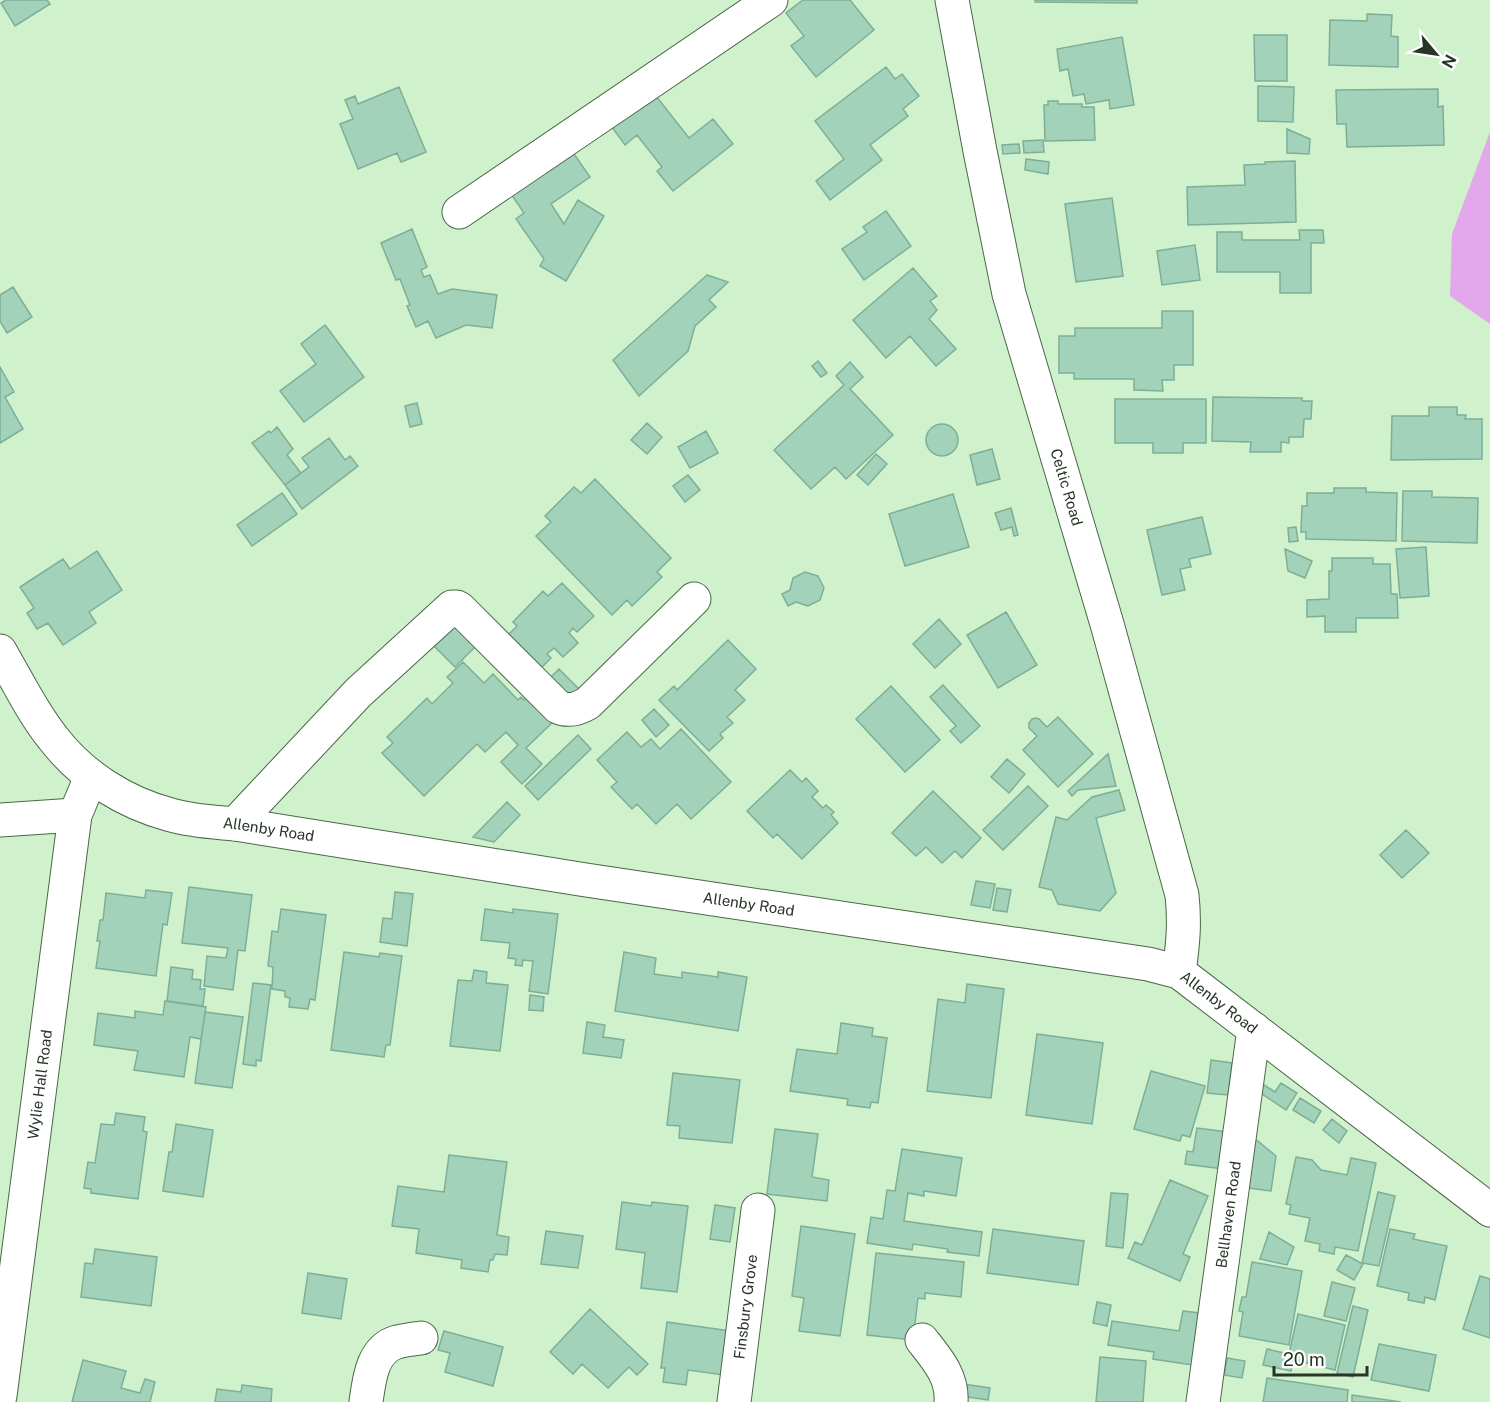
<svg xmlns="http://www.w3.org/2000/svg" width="1490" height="1402" font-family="'Public Sans',sans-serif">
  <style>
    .green { fill: #e2a8eb }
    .building { fill: #a2d3ba; stroke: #7eae96; stroke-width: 1.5 }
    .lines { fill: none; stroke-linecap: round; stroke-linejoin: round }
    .minor-casing { stroke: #4a6847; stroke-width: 35 }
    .minor { stroke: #fff; stroke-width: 33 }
    .labels { text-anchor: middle; stroke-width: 4.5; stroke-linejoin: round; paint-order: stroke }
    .street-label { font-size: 15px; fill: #283527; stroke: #fff }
  </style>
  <rect width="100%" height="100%" fill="#cff1cb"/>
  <path class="green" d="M1490,132v192l-40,-28 2,-62z"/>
  <path class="building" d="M6,0h41l3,4 -35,22 -14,-23z
    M803,0h47l24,30 -58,47 -25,-31 13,-10 -18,-23z
    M1035,0h102v3l-102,-1z
    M1367,14l25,1 -1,21 7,1v30l-69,-2 1,-45 37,1z
    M1254,35h33v46h-32z
    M1122,37l12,68 -24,4 -1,-9 -23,4 -2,-10 -11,2 -5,-27 -8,2 -3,-22z
    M886,67l9,12 7,-5 17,22 -16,13 5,7 -38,29 12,15 -52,40 -14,-19 28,-22 -29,-38z
    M1258,86l36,1 -1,35 -35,-1z
    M399,87l27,65 -25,10 -4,-9 -39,16 -18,-45 13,-5 -8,-19 10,-4 3,8z
    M1438,89v18l5,-1 1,39 -97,2 -1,-23h-9l-1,-34z
    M652,91l37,47 24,-19 20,25 -60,47 -16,-20 5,-4 -25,-32 -12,10 -19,-26z
    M1048,101h10v3h24v3h12l1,33 -50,1 -1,-36h4z
    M1287,129l23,10 -1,15 -22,-1z
    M1043,140l1,12 -20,1 -1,-12z
    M1019,144l1,9 -17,1 -1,-9z
    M574,154l16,23 -39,27 13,20 14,-24 26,16 -38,65 -26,-15 4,-7 -28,-40 8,-6 -15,-22 38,-27 4,6z
    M1026,159l23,3 -1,12 -23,-4z
    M1295,161l1,61 -108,3 -1,-38 58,-2 -1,-20 21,-1v-2z
    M1112,198l11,78 -47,6 -11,-78z
    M886,211l25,35 -47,34 -22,-31 25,-17 -4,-5z
    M412,229l15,38 -6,3 3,7 6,-2 8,19 14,-5 45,6 -5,33 -26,-3 -30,13 -8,-17 -12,6 -9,-21 3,-1 -10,-26 -4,1 -15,-37z
    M1299,230h24l1,13h-13v50h-31v-21h-63v-40h25v8h58z
    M1195,245l5,35 -38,5 -5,-34z
    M913,268l24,28 -7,5 7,9 -8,9 27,30 -20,17 -26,-30 -24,22 -33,-38z
    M707,275l21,7 -19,18 7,7 -21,19 -7,25 -49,45 -26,-36z
    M13,287l19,30 -25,16 -7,-12v-26z
    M1162,311h31v54h-19v15h-12l1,11 -29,-1v-11h-60v-6h-15v-37h16v-8h87z
    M325,325l39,52 -60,45 -24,-31 36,-27 -15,-20z
    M818,361l9,12 -6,4 -9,-11z
    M850,362l13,15 -13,12 43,46 -47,44 -11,-12 -24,22 -37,-39 70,-65 -8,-9z
    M0,367l14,25 -9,5 18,32 -23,14z
    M1213,397l89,1v3h10l-1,18h-7l-1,18h-14v6l-8,-1v10h-31l1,-10 -39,-1z
    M1115,399h91v44h-23v10h-30v-10h-38z
    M417,403l5,21 -12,3 -5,-21z
    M1429,407h28v8h9l-1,4h17v40l-91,1 1,-44h37z
    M647,423l15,14 -15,17 -16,-14z
    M926 440a16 16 0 1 1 32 0a16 16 0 1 1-32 0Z
    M277,427l16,22 -6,6 14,18 -16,12 -33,-42 17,-12 2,2z
    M706,431l12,22 -28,15 -12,-21z
    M329,438l16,22 5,-4 8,10 -56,43 -17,-24 24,-18 -7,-9z
    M992,449l8,30 -23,6 -7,-30z
    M876,454l11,10 -19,21 -11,-10z
    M688,475l12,15 -15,12 -12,-16z
    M595,479l76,79 -14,14 5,5 -30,29 -5,-6 -15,15 -76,-79 15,-14 -6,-6 29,-29 7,6z
    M1334,488h32v4l31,1 -1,48 -90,-2v-7h-5l1,-26h5v-13h27z
    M1403,491h29v6l46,1 -1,45 -75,-2z
    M282,493l15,21 -45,32 -15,-21z
    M953,494l16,53 -64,19 -16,-52z
    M1011,508l7,27 -4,1 -2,-9 -11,3 -6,-17z
    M1202,517l9,37 -22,5 2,8 -11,2 5,21 -23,5 -15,-65z
    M1296,527l2,14 -9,1 -1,-14z
    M1426,547l3,49 -29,2 -4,-49z
    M1285,549l27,12 -7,17 -17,-7z
    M97,551l25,39 -33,22 7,11 -33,22 -15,-22 -11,6 -10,-16 7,-5 -14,-21 43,-28 7,10z
    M1332,558h41v6h17l1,30h6l1,24h-42v14h-31v-16l-18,1v-17l22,-1v-28h3z
    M805,572l13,4 6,12 -4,12 -12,6 -12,-4 -8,4 -6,-12 8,-4 3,-12z
    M562,583l32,33 -17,16 -4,-4 -4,5 9,10 -15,14 -9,-9 -7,6 4,4 -14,14 -33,-33 13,-13 -4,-4 30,-31 5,5z
    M1006,612l31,53 -39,23 -31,-53z
    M457,617l23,25 -25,25 -24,-24z
    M939,619l22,25 -26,24 -22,-24z
    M728,640l28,29 -21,21 10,10 -18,17 6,6 -13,11 3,4 -14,13 -50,-51 15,-14 3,4z
    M463,662l21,21 9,-9 25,26 3,-3 3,3 8,-7 25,25 -31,30 16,16 -20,20 -21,-22 17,-17 -12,-13 -21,20 -8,-8 -53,52 -42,-43 11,-10 -6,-6 40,-39 5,6 21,-21 -6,-6z
    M559,669l20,20 -12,12 -21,-19z
    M943,685l37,41 -19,17 -11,-12 6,-5 -26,-29z
    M891,686l49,54 -35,32 -49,-53z
    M654,709l15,16 -13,12 -14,-17z
    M1058,717l35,37 -35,33 -35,-37 14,-14 -8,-8v-5l3,-4 4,-1 3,1 8,8z
    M681,729l50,53 -40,37 -14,-15 -21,20 -19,-20 -5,5 -21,-22 6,-5 -20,-22 30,-28 14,15 10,-8 9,10z
    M578,735l13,14 -53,51 -13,-14z
    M1108,754l8,32 -38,4 -6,6 -4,-5z
    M1007,759l18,15 -16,19 -18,-16z
    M790,770l12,12 4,-4 12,13 -6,6 11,11 3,-3 8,7 -3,3 7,8 -36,36 -25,-25 -4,4 -26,-27z
    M1028,786l20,20 -45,44 -20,-20z
    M1119,790l6,20 -29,8 20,75 -16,18 -42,-7 -6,-14 -13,-3 17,-70 11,3 25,-23z
    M933,791l48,47 -19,20 -7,-7 -13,12 -16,-16 -10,9 -24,-23z
    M507,802l13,13 -26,27 -21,-5z
    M1406,830l23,23 -27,25 -22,-23z
    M976,881l19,3 -5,24 -19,-3z
    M189,887l63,8 -7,56 -7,-1 -5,40 -29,-4 3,-30 19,2 2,-10 -46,-5z
    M997,888l14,2 -4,22 -14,-2z
    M146,890l26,3 -5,32 -4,-1 -7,52 -60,-8 4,-27h-3l3,-21h3l3,-27 39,5z
    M395,892l18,2 -6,52 -27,-4 3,-24 9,1z
    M281,909l45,6 -11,85 -5,-1 -2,10 -19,-2 1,-9 -5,-1v-6l-13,-2 1,-22 -5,-1 4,-35 6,1z
    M485,909l28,4v-4l45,5 -10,80 -19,-3 4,-30 -10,-1 -1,6 -7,-1 1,-6 -8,-1 2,-15 -29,-3z
    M344,952l35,5 1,-4 22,3 -12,89h-4l-2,12 -53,-7z
    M624,952l32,6 -2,16 28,4v-6l36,5v-5l29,5 -9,54 -123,-20z
    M171,967l22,3 -1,9 9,1 -1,9h5l-2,17 -36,-5z
    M474,970l13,2 -1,11 22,2 -8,66 -50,-5 8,-66 14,1z
    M253,983l18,2 -10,76 -5,-1v6l-13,-2z
    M967,984l37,5 -13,109 -64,-7 11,-92 27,4z
    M530,995l14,2 -1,14 -14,-1z
    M165,1001l41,6 -5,32 -11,-2 -6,40 -50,-7 4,-19 -44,-6 4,-32 37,5v-7l28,4z
    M205,1012l38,5 -11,71 -37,-5z
    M587,1022l18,3 -2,12 21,3 -3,18 -38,-5z
    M841,1023l32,5 -1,8 15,2 -9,65 -7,-1 -1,6 -23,-3 1,-6 -58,-8 7,-42 40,5z
    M1037,1034l66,9 -11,81 -66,-9z
    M1211,1060l21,3 -4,32 -21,-2z
    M1151,1071l54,15 -15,51 -8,-2 -2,6 -46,-12z
    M673,1073l67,7 -8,63 -53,-5 1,-12 -13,-1z
    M1258,1081l17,11 6,-9 16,10 -11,17 -33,-22z
    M1300,1098l21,13 -7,12 -21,-13z
    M116,1113l29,4 -2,14 4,1 -9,67 -47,-6v-4l-7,-1 4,-26 7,1 6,-39 13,1z
    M1332,1119l15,12 -8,12 -16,-13z
    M176,1124l37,6 -10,67 -40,-6 6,-39h3z
    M1197,1128l30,4 -4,37 -38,-5 2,-13 6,1z
    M775,1129l43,5 -6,43 17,3 -2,21 -60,-7z
    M1248,1133l28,23 -5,35 -30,-4z
    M902,1149l60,9 -6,38 -32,-5v5l-16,-3 -4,28 78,11 -3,24 -32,-4 1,-3 -35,-5 -1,6 -45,-7 4,-26 12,2 4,-29 8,1z
    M449,1155l58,7 -10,73 12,2 -2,18 -12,-1 -2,6h-3l-2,12 -27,-4 1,-8 -46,-7 3,-24 -27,-3 6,-40 46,6z
    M1296,1157l16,3 9,10 26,5 4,-17 25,5 -18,88 -23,-4 -1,7 -15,-3 1,-7 -15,-3 5,-23 -21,-4 2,-9 -5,-1z
    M1170,1180l38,16 -25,58 7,3 -10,24 -52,-23 7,-16 7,3z
    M1378,1192l17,4 -16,70 -17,-3z
    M1111,1193l17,1 -5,54 -17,-2z
    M622,1202l29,4 1,-4 36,4 -11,86 -36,-4 4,-35 -29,-4z
    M715,1205l20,3 -5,34 -20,-3z
    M801,1226l54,8 -15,102 -41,-5 5,-33 -12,-2z
    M993,1229l91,12 -6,44 -91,-12z
    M1390,1229l25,5 -2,5 34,7 -12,54 -10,-3 -1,6 -16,-3 1,-7 -32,-7z
    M546,1231l37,5 -5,32 -37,-4z
    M1269,1232l25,15 -7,18 -27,-6z
    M95,1249l62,8 -6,49 -70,-9 4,-34 8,1z
    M876,1253l88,9 -3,35 -36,-4v6l-7,-1 -5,42 -46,-5z
    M1346,1255l17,9 -9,16 -17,-10z
    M1252,1262l50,9 -13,74 -50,-9 4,-24 -4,-1 3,-14h4z
    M308,1273l39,6 -6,40 -39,-6z
    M1480,1276l10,3v59l-27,-9z
    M1332,1282l23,6 -9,33 -22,-5z
    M1097,1302l14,3 -4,21 -14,-3z
    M1353,1306l15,4 -15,67 -16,-4z
    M590,1309l58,55 -11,11 -8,-8 -21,21 -26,-24 -9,10 -23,-22z
    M1183,1311l17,2 -8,52 -39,-6 1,-7 -46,-7 4,-24 67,10z
    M1298,1314l47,11 -10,45 -41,-10 -3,11 -28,-6 4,-16 22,5z
    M667,1322l63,9 -6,44 -36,-5 -2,15 -23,-3 2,-14h-4z
    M444,1331l59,16 -10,39 -48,-14 5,-19 -12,-3z
    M1379,1344l57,11 -7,36 -58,-11z
    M1100,1357l46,4 -3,41h-47z
    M1227,1358l18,3 -3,17 -18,-3z
    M83,1360l43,11 -5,17 19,5 5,-14 10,3 -5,20h-78z
    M1267,1378l81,12 -1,12h-84z
    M963,1384l27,4 -2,12 -27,-4z
    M242,1385l30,4 -1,13h-56l2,-13 24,3z
    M1352,1395l49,7h-49z"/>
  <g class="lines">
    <defs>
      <g id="minor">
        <path id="s1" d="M952,0l28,151 29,143 98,330 75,271c3,28 1,49 -3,77"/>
        <path d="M459,212l312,-212"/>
        <path id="s2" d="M0,651c17,29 32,61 53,87 29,38 72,65 118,77 20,6 43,7 64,9l351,56 562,84 31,8 311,238"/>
        <path d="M0,820l75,-5"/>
        <path d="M235,824l123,-131 94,-86h5l3,2 98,98c11,5 20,2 30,-4l106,-104"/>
        <path d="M922,1340c15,19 31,37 29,62"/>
        <path id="s3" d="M0,1396l75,-581 16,-38"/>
        <path d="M366,1402c3,-22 6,-53 31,-60 8,-2 16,-3 24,-4"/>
        <path id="s4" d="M734,1402l24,-192"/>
        <path id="s5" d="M1203,1402l51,-373"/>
      </g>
    </defs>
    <use href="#minor" class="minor-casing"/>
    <use href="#minor" class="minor"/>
  </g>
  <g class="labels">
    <g class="street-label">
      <text dy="5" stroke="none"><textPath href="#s1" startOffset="501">Celtic Road</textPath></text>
      <text dy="5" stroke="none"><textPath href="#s2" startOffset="344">Allenby Road</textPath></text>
      <text dy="5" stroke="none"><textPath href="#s2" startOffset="830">Allenby Road</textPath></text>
      <text dy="5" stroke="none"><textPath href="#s2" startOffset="1316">Allenby Road</textPath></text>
      <text dy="5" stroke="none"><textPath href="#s3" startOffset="314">Wylie Hall Road</textPath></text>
      <text dy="5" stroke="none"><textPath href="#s5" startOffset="189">Bellhaven Road</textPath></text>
      <text dy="5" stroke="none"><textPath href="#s4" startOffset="96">Finsbury Grove</textPath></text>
    </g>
  </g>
  <g transform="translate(1436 54) rotate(119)" stroke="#ffffff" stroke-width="4.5" paint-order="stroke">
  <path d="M0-4.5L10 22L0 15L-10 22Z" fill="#283527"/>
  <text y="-9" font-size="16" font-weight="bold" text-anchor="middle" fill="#283527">N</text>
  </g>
  <path d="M1274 1366v9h93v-9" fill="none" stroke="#283527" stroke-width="3"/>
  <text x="1283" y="1366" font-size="18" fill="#283527" stroke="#ffffff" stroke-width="4.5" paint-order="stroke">20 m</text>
</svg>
